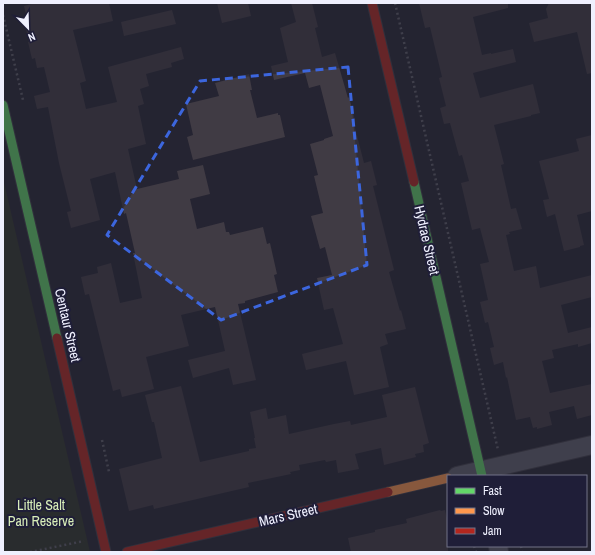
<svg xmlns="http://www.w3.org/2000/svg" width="595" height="555" font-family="'Archivo Narrow',sans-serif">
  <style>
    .green { fill: #30352a }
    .building { fill: #403b44 }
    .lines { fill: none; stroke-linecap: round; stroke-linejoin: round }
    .street-casing { stroke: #403f4a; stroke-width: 20 }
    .fast-casing { stroke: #403f4a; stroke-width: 11 }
    .slow-casing { stroke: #403f4a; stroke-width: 11 }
    .jam-casing { stroke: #403f4a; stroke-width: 11 }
    .path { stroke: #60606a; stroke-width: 2.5; stroke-dasharray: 2 3; stroke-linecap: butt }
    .street { stroke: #61606d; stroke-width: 18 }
    .fast { stroke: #63d668; stroke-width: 9 }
    .slow { stroke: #ff974d; stroke-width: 9 }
    .jam { stroke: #b3261e; stroke-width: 9 }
    .marked { fill: none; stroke: #3c66de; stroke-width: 3; stroke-dasharray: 8 5; stroke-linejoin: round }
    .labels { text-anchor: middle; stroke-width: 4; stroke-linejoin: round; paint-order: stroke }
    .street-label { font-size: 14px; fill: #eff0fe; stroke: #1f1e38 }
    .park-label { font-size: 14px; fill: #d8eeb9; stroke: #1f1e38 }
  </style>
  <rect width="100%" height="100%" fill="#252432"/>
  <path class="green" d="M3,178l87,374h-87z"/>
  <path class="building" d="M35,3h74l4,18 -40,9 13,51 -6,2 6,26 31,-7 -9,-35 73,-20 3,12 -13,4 1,4 -26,7 3,12 -9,3 4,15 -6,2 8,38 -18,5 9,40 42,-10 -2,-8 26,-6 7,29 -20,5 7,30 27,-7 2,10h3l1,3 33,-8 4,17 3,-1 7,31 -3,1 4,17 -33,9v2l-7,1 18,76 -23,5 -4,-17 -36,10 -5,-18 37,-9 -10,-44 -34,8 8,31 -43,11 8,32 -32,8 -2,-8 -7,2 -24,-97 -4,1 -4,-18 17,-4 -1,-6 14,-4 9,40 22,-5 -9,-45h2l-9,-40 -2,1 -9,-42 -25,7 10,41 -29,8 -4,-16 4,-1 -12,-48 -11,-56 -11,2 -3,-13 16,-4 -6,-25 -7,1 -2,-10 -3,1 -4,-17h1l-4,-18h1v-2h2l-4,-16z
    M217,3h31l3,13 -29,7z
    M291,3h21l6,24 -3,1 7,29 13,-4 13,45 1,-1 6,23h-2l11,43 7,-2 6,24 -4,1 21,84 -5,2 11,39 1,-1 5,19 -21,5 3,10 -8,3 9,40 -35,8 -8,-34 -40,9 -4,-16 41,-10 -10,-36 -9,2 -4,-18 -3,-14 15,-3 -7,-28 -5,2 -9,-33 12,-3 -9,-37 4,-1 -8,-31 14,-4v-1l9,-3 -13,-51 -11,3 -4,-15 -31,7 -3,-14 17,-4 -8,-34 16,-6z
    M419,3h89v5l-35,9 9,38 9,-2v1l22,-5 3,13 -43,11 7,25 53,-14 7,29 -9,2v1l-37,9 10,39 -3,1 10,44 5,-1 6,21 -13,3 1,2 -4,1 8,36 22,-5 4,22 52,-13v22l-31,8 7,28 24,-6v16l-14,4v-3l-26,6 2,8 -12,3 8,32 42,-9v31l-15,4 -3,-13 -25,6 3,13 -15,4v-2l-4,1 -3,-11 -14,3 -9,-43 -1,1 -3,-16 -9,3 -4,-17 4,-1 -6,-25 -3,1 -5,-21 8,-2 -8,-36 9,-2 -9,-34 -8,2 -11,-47 8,-2 -7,-26 -3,1 -9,-33 -6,1 -4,-16 6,-2 -7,-28 3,-1 -12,-50 -5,1z
    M549,3h43v70l-5,1 -10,-42 -43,10 -5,-19 19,-5 -2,-9z
    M172,10l4,14 -52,12 -3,-14z
    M249,74l3,16h-2l7,28 21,-5v2h2l5,22 -92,23 -6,-23 6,-2 -7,-31 33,-8 -4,-13z
    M592,135v76l-15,4 7,30 -4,1v1l-16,4 -9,-37 -8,3 -4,-17 6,-1 -10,-38 40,-10 -3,-12z
    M181,386l19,76 49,-11v-2l7,-1 -2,-10h1l-5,-26 16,-4 2,11 18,-4 3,19 45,-10 16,-3 1,4 36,-8 -5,-22 33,-8 14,56 -6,2 1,7 -9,2 1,3 -32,8 -3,-17 -26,6 4,15 -21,4 -2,-13 -10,2 -1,-2 -26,5 1,5 -10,2 1,2 -43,9 1,4 -95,22 -1,-4 -24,6 -10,-42 43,-11 -8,-36h-2l-7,-27z
    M440,510l1,1 4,-1 3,14v28h-97l-3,-14 27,-6v-2l32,-7 -1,-4z"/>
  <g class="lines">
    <defs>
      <path id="street" d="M457,476l135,-31
        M498,546l1,6"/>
      <path id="fast" d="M3,105l54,233
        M414,182l68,294"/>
      <path id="slow" d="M388,492l60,-14"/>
      <path id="jam" d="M372,3l42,179
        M57,338l49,214
        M127,552l261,-60"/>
    </defs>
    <use href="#street" class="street-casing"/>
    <use href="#fast" class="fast-casing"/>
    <use href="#slow" class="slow-casing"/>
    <use href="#jam" class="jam-casing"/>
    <path class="path" d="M395,3l103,447
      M3,15l20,85
      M102,440l7,32
      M474,546l2,6
      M521,546l1,6
      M30,552l54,-11"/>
    <use href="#street" class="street"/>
    <use href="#fast" class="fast"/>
    <use href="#slow" class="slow"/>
    <use href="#jam" class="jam"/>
  </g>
  <path d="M0 0H595V555H0ZM348,67l19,198 -146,55 -114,-85 93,-154z" fill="#252432" fill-opacity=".55" fill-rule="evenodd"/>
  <path class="marked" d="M348,67l19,198 -146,55 -114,-85 93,-154z"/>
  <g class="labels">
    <g class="street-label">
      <text transform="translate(427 240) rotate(77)" y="5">Hydrae Street</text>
      <text transform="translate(68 325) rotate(77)" y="5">Centaur Street</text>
      <text transform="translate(288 515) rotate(-13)" y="5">Mars Street</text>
    </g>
    <g class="park-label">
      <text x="41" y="510">Little Salt<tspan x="41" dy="16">Pan Reserve</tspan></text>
    </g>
  </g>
  <rect width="595" height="555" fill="none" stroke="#eff0fe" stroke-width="8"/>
  <rect x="447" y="475" width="140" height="72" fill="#1f1e38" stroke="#727287"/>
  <rect x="455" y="488" width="20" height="6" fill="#63d668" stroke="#727287"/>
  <text x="483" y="495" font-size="12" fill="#eff0fe">Fast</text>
  <rect x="455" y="508" width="20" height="6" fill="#ff974d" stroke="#727287"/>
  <text x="483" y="515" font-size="12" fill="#eff0fe">Slow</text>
  <rect x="455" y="528" width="20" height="6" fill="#b3261e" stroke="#727287"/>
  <text x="483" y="535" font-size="12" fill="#eff0fe">Jam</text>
  <g transform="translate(28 28) rotate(157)" stroke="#1f1e38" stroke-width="3" paint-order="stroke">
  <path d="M0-3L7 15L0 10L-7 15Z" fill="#eff0fe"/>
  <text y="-6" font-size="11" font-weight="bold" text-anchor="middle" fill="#eff0fe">N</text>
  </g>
</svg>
